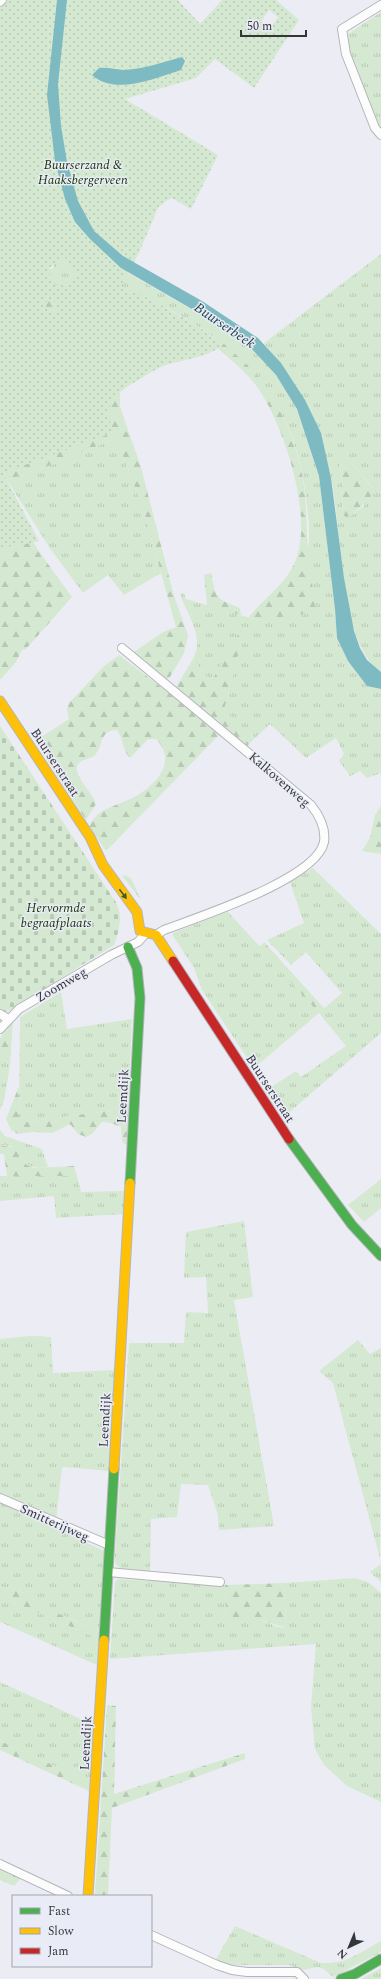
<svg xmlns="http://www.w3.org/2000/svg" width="381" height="1979" font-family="Spectral,serif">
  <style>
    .grass { fill: url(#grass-tufts); fill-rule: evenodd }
    .forest { fill: url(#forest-firs) }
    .cemetery { fill: url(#cemetery-stones) }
    .park { fill: url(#park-dots); fill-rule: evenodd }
    .water { fill: #7ebac2 }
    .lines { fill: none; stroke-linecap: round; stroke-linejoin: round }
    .street-casing { stroke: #b4b5ba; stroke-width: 10 }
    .fast-casing { stroke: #b4b5ba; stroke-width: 11 }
    .slow-casing { stroke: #b4b5ba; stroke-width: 11 }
    .jam-casing { stroke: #b4b5ba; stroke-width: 11 }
    .street { stroke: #fcfcfd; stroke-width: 8 }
    .fast { stroke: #4caf50; stroke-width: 9 }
    .slow { stroke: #ffc107; stroke-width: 9 }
    .jam { stroke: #c62828; stroke-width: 9 }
    .oneway { fill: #3c5a41 }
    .labels { text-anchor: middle; stroke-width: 3; stroke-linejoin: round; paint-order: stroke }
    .park-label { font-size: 13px; font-style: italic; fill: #163700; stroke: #e9ebf7 }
    .street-label { font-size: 13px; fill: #35363a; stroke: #e9ebf7 }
    .water-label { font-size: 14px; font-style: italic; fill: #1d4549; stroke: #e9ebf7 }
  </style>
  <defs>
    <pattern id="grass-tufts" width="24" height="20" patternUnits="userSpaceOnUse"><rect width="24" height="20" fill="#d5e8d1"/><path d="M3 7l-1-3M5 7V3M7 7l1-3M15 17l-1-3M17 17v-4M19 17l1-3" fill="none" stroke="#b7c8b4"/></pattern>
    <pattern id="forest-firs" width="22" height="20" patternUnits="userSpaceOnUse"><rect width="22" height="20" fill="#d5e8d1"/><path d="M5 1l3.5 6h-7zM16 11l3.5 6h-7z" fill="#b7c8b4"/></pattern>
    <pattern id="cemetery-stones" width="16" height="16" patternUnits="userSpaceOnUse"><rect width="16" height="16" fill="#d5e8d1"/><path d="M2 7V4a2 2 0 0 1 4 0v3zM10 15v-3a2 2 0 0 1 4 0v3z" fill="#b7c8b4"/></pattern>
    <pattern id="park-dots" width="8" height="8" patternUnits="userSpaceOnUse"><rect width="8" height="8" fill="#d5e8d1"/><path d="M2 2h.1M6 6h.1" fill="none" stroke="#b7c8b4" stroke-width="1.8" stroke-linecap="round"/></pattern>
  </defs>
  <rect width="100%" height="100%" fill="#ecedf4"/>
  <path class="grass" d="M381,12v127l-10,-17 -29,-84z
    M0,200l235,134 16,14 25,27 21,34 22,67 16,133 2,29 11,23 19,25 14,3v84l-14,5 -7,-7 -10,5 -11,-15 5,-7 -8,-16 -30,20 -36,-34 -16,15 -30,-29 21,-83 -1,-1 -30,51h-7l-14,-18c12,-23 -6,-44 -13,-65l4,-1 2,6 72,21c13,-18 25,-37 38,-55 3,-5 10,-12 12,-17 3,-16 -1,-42 -3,-58 -14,-108 -88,-163 -183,-203l-13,12 -60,-15 -16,-20 20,5 2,-8z
    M381,254v418c-44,-31 -39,-144 -50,-195 -4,-18 -13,-36 -21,-53 -14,-33 -23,-53 -46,-81zM338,458h9l25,29 -8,19 -14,10 -8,-3 1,-26z
    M116,438l27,70 18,65 -37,22 -16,-20 -25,18 -34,-46 -42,-67 47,-16z
    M313,868l68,66v99l-96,83 -17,-27 28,-18 5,6 45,-31 -27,-33 -65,55 -52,-78 -8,-22 -21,-32v-3l54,-22 93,101 22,-19 -36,-41 -15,13 -24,-25 37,-17 -14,-41z
    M124,875l7,3 10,22 -18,-23z
    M61,992l6,37 65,-10 -4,89 -109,15 1,-106z
    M0,1059l5,1 5,6 -6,35 -4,9z
    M0,1130l5,6 37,13 6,18c-33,6 -20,-23 -48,-22z
    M0,1176h77l4,16 44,-1 -1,23 -68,4 -2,-22 -54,5z
    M381,1179v29l-17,14 -16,-17z
    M244,1221l9,76 -19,3 40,226 -55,4 -1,-15 -10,-30 -27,-1 -4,33 -26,2 -1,52 -30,-3 -5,-5v-8l14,-212h55l2,-31 22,1 -2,-36 -22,1 2,-46z
    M29,1336l22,1 2,36 62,-3 -6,101 -45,-4 -2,1 -6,53 -56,-26v-156z
    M358,1340l12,14 11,-6 -1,210 -47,-175 -14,-12z
    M0,1503l104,48 -4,81 -61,-27 -10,-10 -12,-5 -17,-3z
    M381,1564v18l-11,-10z
    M355,1578l13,4 13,11v209l-34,-16 -23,-21 -9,-16 -4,-42 5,-63 -206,15 5,-77 3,-3 107,6 1,35h35l17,7 8,1 -2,-45z
    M0,1596l99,43 -2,26 -97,-43z
    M0,1682l94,43 -4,57 -90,-41z
    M235,1926l86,37c26,1 38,-10 60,-22v11l-48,25 -9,-8 -7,-2 -14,3 -14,-5h-60l-14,-4z
    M381,1968v11h-20z"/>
  <path class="forest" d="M48,284l14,2 61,97 -3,11v13l21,60 33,129 14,39 -4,18 -14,24 -4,3 -35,-26 32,-22 13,-5 -33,-119 -27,-70 -62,26 -47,16 -7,-12z
    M224,344c14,13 29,25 40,41 19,26 34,62 39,95 4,23 3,46 5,69 2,21 5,42 8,63l-58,8 -9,-3c14,-18 37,-33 46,-55 19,-45 -10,-132 -35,-171 -11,-17 -30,-32 -45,-45z
    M338,457l9,1 26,31 -3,10 -20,17 -4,1 -4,-3 1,-27z
    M0,489l40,64 32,44 -46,52 -4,1 -6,12 -16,18z
    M211,573c5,26 4,25 29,35l1,7 -34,-9 -3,-31z
    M243,626l2,1 -21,83 30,29 -7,7 -30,-26 -39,-29 -2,-4 17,-28 14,18h7z
    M119,655l102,78 -115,118 -17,-25c4,-6 7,-11 12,-14 12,-7 25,-10 37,-17 20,-13 39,-34 18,-56h-8l-18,19c-8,-8 -7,-21 -13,-28 -19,0 -13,18 -23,26 -7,4 -19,4 -17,15 3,12 15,21 19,33l-10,16 -51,-79 34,-22 -2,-10 2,-6 34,-36z
    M381,806v48l-19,-3 8,-13 5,-23z
    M264,942l60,66 -5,5 -60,-66z
    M13,1021l-3,45 -5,-6 -5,-1v-21z
    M19,1086v37l109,-15 -1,38 -5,-5 -1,-14 -10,-4 -9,-1 -10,12 -6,3 -8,-3 -8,-10 -18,9 -20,-1 -14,2 -7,-4 -5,-11z
    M0,1145l15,3 12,17 7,3 40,-2 3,10h-70l-3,-22h-4z
    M284,1583l2,45 -25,-8h-35l-1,-35z
    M0,1587l17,3 12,5 10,10 61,27 -1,7 -99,-43z
    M107,1705l9,1 -2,88 131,-41v6l-133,49 -4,88h-13z
    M0,1741l90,41 -1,9 -89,-41z
    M0,1868l21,10 -7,8 -14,-6z"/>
  <path class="cemetery" d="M0,726l117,178c6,14 2,27 -3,41l-109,68 -5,-2z"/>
  <path class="park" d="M0,0h178l22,24 22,-24h54l23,20 -45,68 -39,-29 -19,19 -71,21 93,56 -27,54 -19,-11 -6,3 -8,7 -20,47 -16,28v4l30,13 39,22 32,22c-16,15 -37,14 -57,21 -8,3 -17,8 -24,13 -22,12 -45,27 -27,54l-112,41 36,68c-13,4 -28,3 -39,9zM269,10l9,7 -8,12 -9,-7zM66,258l12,18 -21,12 -10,-19zM54,300l3,11 -9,2 -3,-11z"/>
  <path class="water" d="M57,0h10l-9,84 3,42 6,36 11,39 16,30 29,25 79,45 56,37 23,25 24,37 16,33 10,45 13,100 10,53 6,17 7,12 14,12v17l-14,-3 -19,-25 -11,-23 -2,-29 -16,-133 -22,-67 -21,-34 -25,-27 -16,-14 -114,-66 -31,-29 -15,-17 -10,-23 -10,-38 -8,-66z
    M182,57l3,4 -4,9c-26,8 -66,26 -89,5l7,-7c9,-1 17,2 25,2 21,-1 39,-8 58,-13z"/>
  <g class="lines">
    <defs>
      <path id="street" d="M0,2l2,-2
        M381,5l-39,24 4,25 29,74 6,7
        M122,648l189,157c8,10 15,23 13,37 -7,37 -126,75 -160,88l-8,5
        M0,1014l8,5
        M0,1029l19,-20 92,-54 27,-13 8,-9
        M0,1498l109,47
        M108,1572l112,10
        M0,1864l68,32
        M151,1935l66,30 15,5 15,2h50l7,7"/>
      <path id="fast" d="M128,947l9,21 3,30 -10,185
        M289,1139l63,86 29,31
        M104,1640l10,-171
        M341,1979l14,-5 26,-15"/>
      <path id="slow" d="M0,701l90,136 13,28 34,47 3,19 16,4 17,26
        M114,1469l16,-286
        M88,1896l16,-256"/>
      <path id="jam" d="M173,961l116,178"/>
    </defs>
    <use href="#street" class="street-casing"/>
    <use href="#fast" class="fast-casing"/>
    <use href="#slow" class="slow-casing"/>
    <use href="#jam" class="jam-casing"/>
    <use href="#street" class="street"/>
    <use href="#fast" class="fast"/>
    <use href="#slow" class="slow"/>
    <use href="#jam" class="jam"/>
  </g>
  <defs><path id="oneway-solid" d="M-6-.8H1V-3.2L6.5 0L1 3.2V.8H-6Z"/></defs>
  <use class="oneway" href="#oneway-solid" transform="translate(123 894) rotate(53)"/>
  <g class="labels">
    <g class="park-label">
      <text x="83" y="169">Buurserzand &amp;<tspan x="83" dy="15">Haaksbergerveen</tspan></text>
      <text x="56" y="912">Hervormde<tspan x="56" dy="15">begraafplaats</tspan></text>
    </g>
    <g class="street-label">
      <text transform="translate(56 762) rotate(57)" y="5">Buurserstraat</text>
      <text transform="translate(280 779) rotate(41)" y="5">Kalkovenweg</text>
      <text transform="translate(61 984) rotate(-30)" y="5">Zoomweg</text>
      <text transform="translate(271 1088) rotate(57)" y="5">Buurserstraat</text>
      <text transform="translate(122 1096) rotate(-87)" y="5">Leemdijk</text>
      <text transform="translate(104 1420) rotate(-87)" y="5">Leemdijk</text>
      <text transform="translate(55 1522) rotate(24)" y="5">Smitterijweg</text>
      <text transform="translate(85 1743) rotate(-87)" y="5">Leemdijk</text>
    </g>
    <g class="water-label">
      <text transform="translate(225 325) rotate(34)" y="5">Buurserbeek</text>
    </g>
  </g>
  <rect x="12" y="1895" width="140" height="72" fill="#e9ebf7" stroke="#a1a3ab"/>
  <rect x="20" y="1908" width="20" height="6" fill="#4caf50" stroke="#a1a3ab"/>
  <text x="48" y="1915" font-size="12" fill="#35363a">Fast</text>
  <rect x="20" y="1928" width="20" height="6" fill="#ffc107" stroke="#a1a3ab"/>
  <text x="48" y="1935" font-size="12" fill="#35363a">Slow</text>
  <rect x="20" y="1948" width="20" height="6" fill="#c62828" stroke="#a1a3ab"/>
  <text x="48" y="1955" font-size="12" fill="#35363a">Jam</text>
  <g transform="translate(349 1947) rotate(224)" stroke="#e9ebf7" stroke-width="3" paint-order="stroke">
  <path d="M0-3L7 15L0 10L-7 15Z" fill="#35363a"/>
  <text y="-6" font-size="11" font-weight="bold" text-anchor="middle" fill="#35363a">N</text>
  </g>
  <path d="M241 30v6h65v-6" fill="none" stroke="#35363a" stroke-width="2"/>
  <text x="247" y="30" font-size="12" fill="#35363a" stroke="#e9ebf7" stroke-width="3" paint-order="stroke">50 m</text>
</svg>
